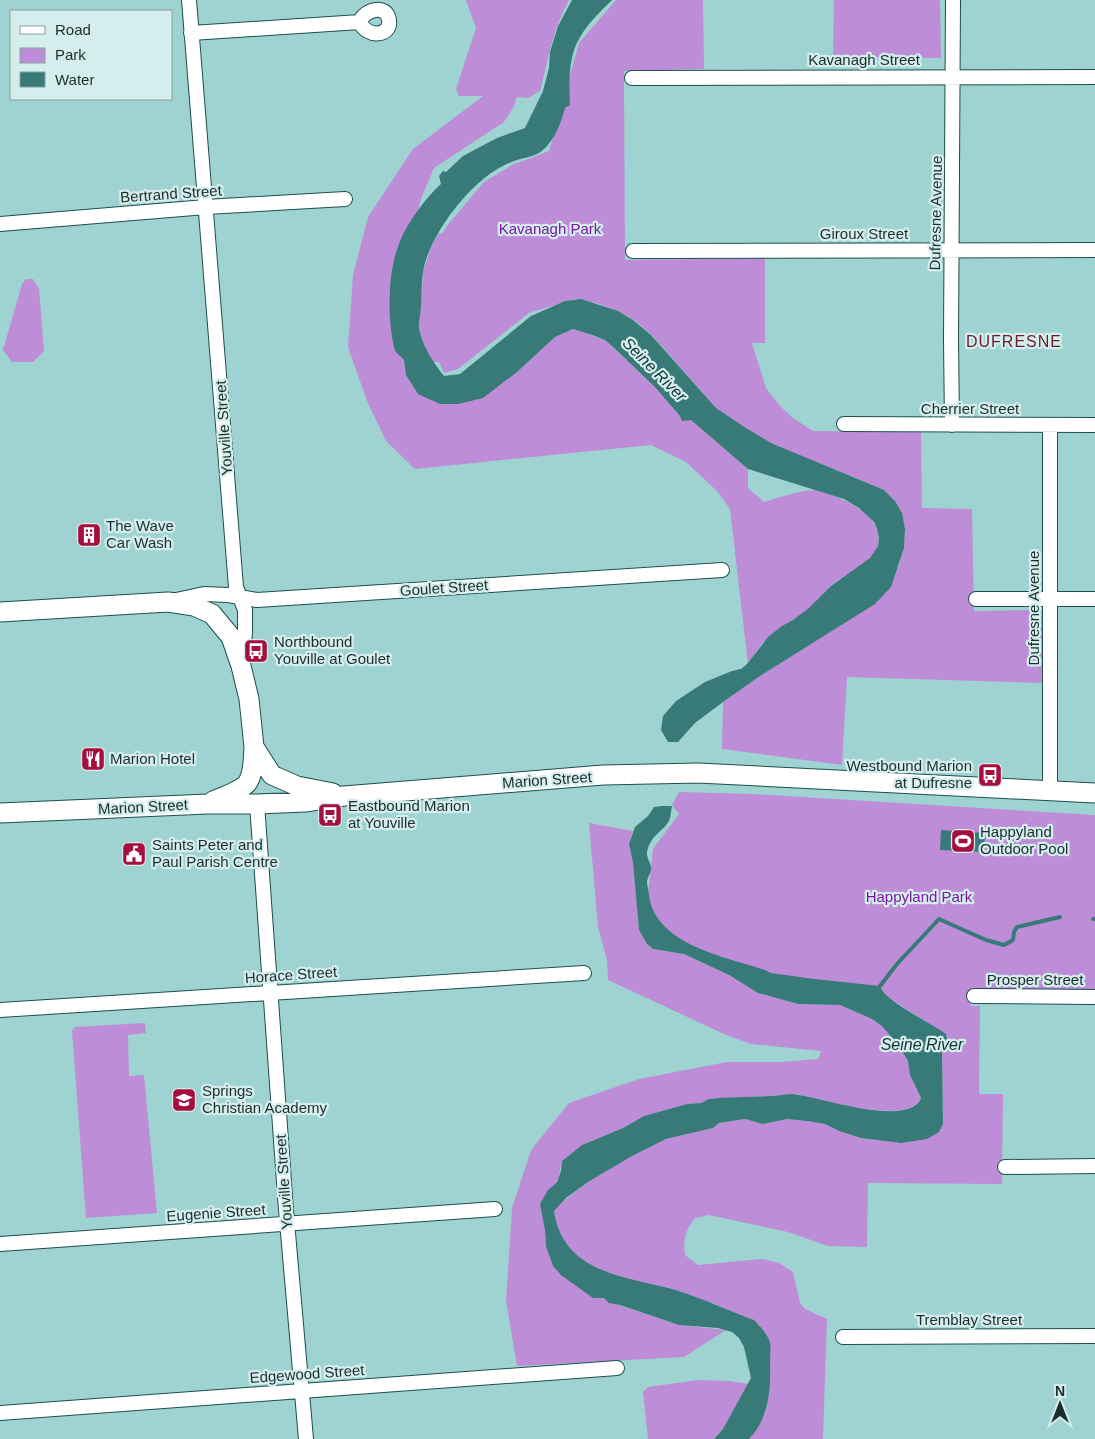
<svg xmlns="http://www.w3.org/2000/svg" width="1095" height="1439" font-family="Helvetica,sans-serif">
  <style>
    .green { fill: #bd8dd8 }
    .water { fill: #377a78 }
    .lines { fill: none; stroke-linecap: round; stroke-linejoin: round }
    .stream { stroke: #377a78; stroke-width: 4 }
    .street-casing { stroke: #1c4f4d; stroke-width: 16 }
    .secondary-casing { stroke: #1c4f4d; stroke-width: 21 }
    .street { stroke: #fff; stroke-width: 14 }
    .secondary { stroke: #fff; stroke-width: 19 }
    .labels { text-anchor: middle; stroke-width: 4.5; stroke-linejoin: round; paint-order: stroke }
    .street-label { font-size: 15px; fill: #192e2d; stroke: #d5eeed }
    .park-label { font-size: 15px; fill: #77199f; stroke: #d5eeed }
    .poi-label { font-size: 15px; fill: #192e2d; stroke: #d5eeed; text-anchor: start }
    .neighbourhood-label { font-size: 16px; letter-spacing: 1px; fill: #641f2c; stroke: #d5eeed }
    .water-label { font-size: 16px; font-style: italic; fill: #113433; stroke: #d5eeed }
  </style>
  <rect width="100%" height="100%" fill="#9fd3d1"/>
  <path class="green" d="M466,0h103c-16,28 -21,60 -29,91l-12,7 -11,-1 -3,9 -10,16 -70,46 -13,31 -4,15 -18,29 -10,50 1,19 5,39 9,8 2,16 12,19 99,-22 38,-35 18,-8 32,11 50,47 25,29 11,4 57,49v19l16,14c14,-4 33,-11 48,-12 11,0 33,10 43,16 13,8 27,22 23,39 -5,19 -31,28 -45,39 -9,8 -16,17 -24,25 -13,11 -28,17 -40,28 -9,7 -15,18 -21,27l-18,-155 -12,-17 -32,-30 -35,-17 -236,24 -29,-28 -19,-40 -19,-54 5,-72 15,-58 45,-68 70,-53h-24l-3,-7 20,-61z
    M616,0h87l1,69 -80,2 1,189 140,-2v85h-13l14,45 14,18 13,12 20,13 108,1 1,76 50,1 2,102 64,-1 4,2 3,6 -1,65 -197,-6 -5,88 -120,-16 1,-47 37,-26 89,-56 49,-52 6,-20 1,-19 -10,-28 -11,-11 -113,-47 -25,-15 -30,-20 -65,-74 -17,-14 -16,-9 -22,-8 -21,-4 -46,14 -71,56 -14,4 -5,-11h-6l-8,-14 -7,-21 3,-17 2,-38 8,-25 7,-13 5,-1 3,-6 38,-45 28,-17 37,-14 30,-108z
    M834,0h106l1,58 -108,-1z
    M26,279h7l6,10 5,62 -11,11h-21l-9,-12 19,-66z
    M679,792l74,2 342,21v175h-125l1,16h9l-1,88h24l-1,90 -134,-1 -1,64 -39,-1 -40,-14 -79,-17 -14,3c-10,13 -12,22 -10,37l13,10 64,-6 17,4 14,9 7,31 5,6 22,10 -4,120h-74c31,-32 18,-75 11,-113l-6,-6c-25,-9 -50,-21 -75,-29 -51,-15 -114,-14 -125,-80l3,-5 31,-24 44,-26 34,-17 47,-11 6,-5 26,-4 18,5 24,-5 20,2 18,3 14,7 22,7 40,5 38,-11 4,-8 -1,-72 5,-13 -1,-5 -56,-35 -9,-10 -107,-12 -92,-32 -36,-33 7,-63 26,-35 -7,-9z
    M589,823l44,8 -4,13 4,19 6,67 8,14 6,5 31,5 45,21 29,18 40,11 42,1 32,14 10,7 16,19 10,16 2,14 11,23c-13,30 -103,-1 -128,-4 -9,0 -18,2 -27,2 -19,1 -38,2 -57,3l-8,4 -14,1 -43,12 -21,12 -41,17 -20,16c-3,10 -1,19 -10,25 -3,18 -9,39 -6,57 1,11 38,48 47,55h11l3,3 72,24 47,5 -42,27 -167,9 -11,-65 6,-93 19,-58 38,-47 70,-24 88,-17h56l35,-3 3,-8 -70,-7 -27,-10 -116,-54 -1,-20 -9,-33z
    M145,1023l1,10 -18,2 1,41 15,-1 13,138 -71,5 -14,-187 3,-4z
    M698,1380l31,1 20,3 -26,45 -9,10h-66l-5,-47 5,-5z"/>
  <path class="water" d="M572,0h40c-12,12 -25,24 -33,39 -11,19 -10,45 -9,66l-5,3c-4,15 -11,35 -26,45 -7,4 -17,5 -25,8 -11,4 -24,12 -33,20 -24,20 -53,60 -58,91 -2,12 -1,24 -2,35 0,7 -3,15 -2,22 4,18 14,33 25,47l16,-2 71,-58 34,-15 16,-2 37,12 15,9 18,15 65,73 30,20 25,15 113,47 11,11 7,12 3,16 -1,19 -13,39 -16,17 -115,72 -37,26 -28,21 -17,19h-10l-7,-12 2,-14 13,-15 29,-19 27,-11 9,-2 6,-5 21,-27 14,-11 11,-6 16,-12 22,-22 39,-28 8,-12 1,-8 -2,-9 -3,-7 -15,-14 -15,-9 -96,-30 -57,-49 -9,1 -2,-5 -25,-29 -42,-40 -8,-7 -10,-4 -22,-7 -18,8 -38,35 -34,26 -25,6h-18l-22,-10 -12,-19 -2,-15 -9,-9c-8,-32 -8,-76 4,-107 6,-18 28,-48 42,-60l-2,-8 4,-5 3,1 17,-16 34,-18 28,-10 18,-37 6,-23 1,-16 8,-26z
    M662,806h10c-1,4 -1,8 -2,12 -4,13 -19,15 -23,34 -1,6 5,11 4,18 -1,4 -3,7 -4,11 0,4 2,11 2,15 7,49 77,61 116,74l6,3 43,6 66,7c5,16 52,37 66,48l1,5 -5,13 1,72 -4,8 -12,7 -26,4 -40,-5 -22,-7 -14,-7 -18,-3 -20,-2 -24,5 -18,-5 -26,4 -6,5 -47,11 -34,17 -44,26 -22,16 -12,13c10,65 75,65 125,80 25,8 50,20 75,29 6,6 13,14 16,22 1,6 0,14 0,20 1,27 -1,57 -21,77h-35l9,-10 28,-51 -7,-31 -5,-9 -7,-6 -14,-4 -39,-3 -59,-20 -11,-2 -5,-5h-11l-32,-23 -8,-9 -7,-20 -1,-16 -5,-26 8,-14 9,-8 4,-11 1,-10 20,-16 41,-17 21,-12 43,-12 14,-1 8,-4 10,-1c17,-1 33,-1 50,-2 8,0 16,-2 23,-2 25,2 117,35 129,4l-11,-23 -2,-14 -10,-16 -16,-19 -10,-7 -32,-14 -42,-1 -40,-11 -29,-18 -45,-21 -31,-5 -6,-5 -8,-14 -6,-67 -4,-19 6,-17 13,-11 6,-9z
    M941,830l44,3 -1,19 -44,-2z"/>
  <g class="lines">
    <path class="stream" d="M1093,919h2
      M880,986l17,-22 42,-45 47,21 18,5 9,-5 1,-8 3,-5 43,-10"/>
    <defs>
      <path id="street" d="M189,0l47,587 9,23v22l-3,31
        M191,33l169,-11c3,-12 27,-19 29,-2 3,16 -22,19 -29,2
        M632,78l463,-1
        M0,224l206,-17 139,-8
        M633,251l462,-1
        M844,424l251,1
        M952,425l-1,-85 2,-340
        M976,599h119
        M176,600l28,-6 24,1 29,5 465,-30
        M1050,791v-366
        M257,804l29,406 20,229
        M974,996l121,1
        M0,1010l584,-37
        M1005,1167l90,-1
        M0,1244l495,-35
        M843,1337l252,-1
        M0,1413l617,-45"/>
      <path id="secondary" d="M0,612l168,-10 26,4 18,8 19,23 10,29 8,33 5,48 18,28 25,11 36,7
        M213,801c9,-4 30,-11 35,-19 6,-10 5,-24 6,-35
        M0,813l208,-9h49l48,-2 39,-6 259,-21 95,-2 397,20"/>
    </defs>
    <use href="#street" class="street-casing"/>
    <use href="#secondary" class="secondary-casing"/>
    <use href="#street" class="street"/>
    <use href="#secondary" class="secondary"/>
  </g>
  <defs>
    <symbol id="building-square" viewBox="-11 -11 22 22"><rect x="-9" y="-9" width="18" height="18" rx="4" fill="#a60e3d" stroke="#d5eeed"/><path d="M-4-6H4V6H1V3H-1V6H-4ZM-2.5-4.3h1.7v1.8h-1.7ZM.8-4.3h1.7v1.8H.8ZM-2.5-1h1.7V.8h-1.7ZM.8-1h1.7V.8H.8Z" fill="#fff"/></symbol>
    <symbol id="bus-square" viewBox="-11 -11 22 22"><rect x="-9" y="-9" width="18" height="18" rx="4" fill="#a60e3d" stroke="#d5eeed"/><path d="M-5-6H5V4H4V6H2V4H-2V6H-4V4H-5ZM-3.5-4V0h7V-4ZM-3.5 1.2v1.5H-2V1.2ZM2 1.2v1.5H3.5V1.2Z" fill="#fff"/></symbol>
    <symbol id="restaurant-square" viewBox="-11 -11 22 22"><rect x="-9" y="-9" width="18" height="18" rx="4" fill="#a60e3d" stroke="#d5eeed"/><path d="M-5-6h1v4h1v-4h1v4h1v-4h1v5L-1.5 .5V6h-2V.5L-5-1ZM5-6V6H3V1.5H1.5Q1.5-4 5-6Z" fill="#fff"/></symbol>
    <symbol id="stadium-square" viewBox="-11 -11 22 22"><rect x="-9" y="-9" width="18" height="18" rx="4" fill="#a60e3d" stroke="#d5eeed"/><path d="M0-5a6.5 5 0 1 0 0 10a6.5 5 0 1 0 0-10ZM-3.5-1.8h7v3.6h-7Z" fill="#fff"/></symbol>
    <symbol id="civic-square" viewBox="-11 -11 22 22"><rect x="-9" y="-9" width="18" height="18" rx="4" fill="#a60e3d" stroke="#d5eeed"/><path d="M-.6-6.5H3V-4.5H.6V-3L4-1V1h2V6H-6V1h2V-1L-.6-3ZM-1.2 2.5V6h2.4V2.5Z" fill="#fff"/></symbol>
    <symbol id="school-square" viewBox="-11 -11 22 22"><rect x="-9" y="-9" width="18" height="18" rx="4" fill="#a60e3d" stroke="#d5eeed"/><path d="M0-5L7-2L0 1L-7-2ZM-4 1L0 2.5L4 1V4Q0 6-4 4Z" fill="#fff"/></symbol>
  </defs>
  <g fill-rule="evenodd">
    <use href="#building-square" x="75" y="521" width="28" height="28"/>
    <use href="#bus-square" x="242" y="637" width="28" height="28"/>
    <use href="#restaurant-square" x="79" y="745" width="28" height="28"/>
    <use href="#bus-square" x="976" y="761" width="28" height="28"/>
    <use href="#bus-square" x="316" y="801" width="28" height="28"/>
    <use href="#stadium-square" x="949" y="827" width="28" height="28"/>
    <use href="#civic-square" x="120" y="840" width="28" height="28"/>
    <use href="#school-square" x="170" y="1086" width="28" height="28"/>
  </g>
  <g class="labels">
    <g class="street-label">
      <text x="864" y="65">Kavanagh Street</text>
      <text transform="translate(171 194) rotate(-4)" y="5">Bertrand Street</text>
      <text transform="translate(936 213) rotate(-89)" y="5">Dufresne Avenue</text>
      <text x="864" y="239">Giroux Street</text>
      <text x="970" y="414">Cherrier Street</text>
      <text transform="translate(224 428) rotate(-94)" y="5">Youville Street</text>
      <text transform="translate(444 588) rotate(-4)" y="5">Goulet Street</text>
      <text transform="translate(1034 608) rotate(-90)" y="5">Dufresne Avenue</text>
      <text transform="translate(547 780) rotate(-4)" y="5">Marion Street</text>
      <text transform="translate(143 807) rotate(-3)" y="5">Marion Street</text>
      <text transform="translate(291 975) rotate(-4)" y="5">Horace Street</text>
      <text x="1035" y="985">Prosper Street</text>
      <text transform="translate(284 1182) rotate(-94)" y="5">Youville Street</text>
      <text transform="translate(216 1213) rotate(-4)" y="5">Eugenie Street</text>
      <text x="969" y="1325">Tremblay Street</text>
      <text transform="translate(307 1374) rotate(-4)" y="5">Edgewood Street</text>
    </g>
    <g class="park-label">
      <text x="550" y="234">Kavanagh Park</text>
      <text x="919" y="902">Happyland Park</text>
    </g>
    <g class="poi-label">
      <text x="106" y="531">The Wave<tspan x="106" dy="17">Car Wash</tspan></text>
      <text x="274" y="647">Northbound<tspan x="274" dy="17">Youville at Goulet</tspan></text>
      <text x="110" y="764">Marion Hotel</text>
      <text x="972" y="771" text-anchor="end">Westbound Marion<tspan x="972" dy="17">at Dufresne</tspan></text>
      <text x="348" y="811">Eastbound Marion<tspan x="348" dy="17">at Youville</tspan></text>
      <text x="980" y="837">Happyland<tspan x="980" dy="17">Outdoor Pool</tspan></text>
      <text x="152" y="850">Saints Peter and<tspan x="152" dy="17">Paul Parish Centre</tspan></text>
      <text x="202" y="1096">Springs<tspan x="202" dy="17">Christian Academy</tspan></text>
    </g>
    <g class="neighbourhood-label">
      <text x="1014" y="347">DUFRESNE</text>
    </g>
    <g class="water-label">
      <text transform="translate(655 369) rotate(45)" y="6">Seine River</text>
      <text x="922" y="1050">Seine River</text>
    </g>
  </g>
  <rect x="10" y="10" width="162" height="90" fill="#d5eeed" stroke="#8aa1a0"/>
  <rect x="20" y="26" width="25" height="8" fill="#ffffff" stroke="#8aa1a0"/>
  <text x="55" y="35" font-size="15" fill="#192e2d">Road</text>
  <rect x="20" y="48" width="25" height="15" fill="#bd8dd8" stroke="#8aa1a0"/>
  <text x="55" y="60" font-size="15" fill="#192e2d">Park</text>
  <rect x="20" y="72" width="25" height="15" fill="#377a78" stroke="#8aa1a0"/>
  <text x="55" y="85" font-size="15" fill="#192e2d">Water</text>
  <g transform="translate(1060 1404)" stroke="#d5eeed" stroke-width="4" paint-order="stroke">
  <path d="M0-4L9 19L0 12L-9 19Z" fill="#192e2d"/>
  <text y="-8" font-size="14" font-weight="bold" text-anchor="middle" fill="#192e2d">N</text>
  </g>
</svg>
